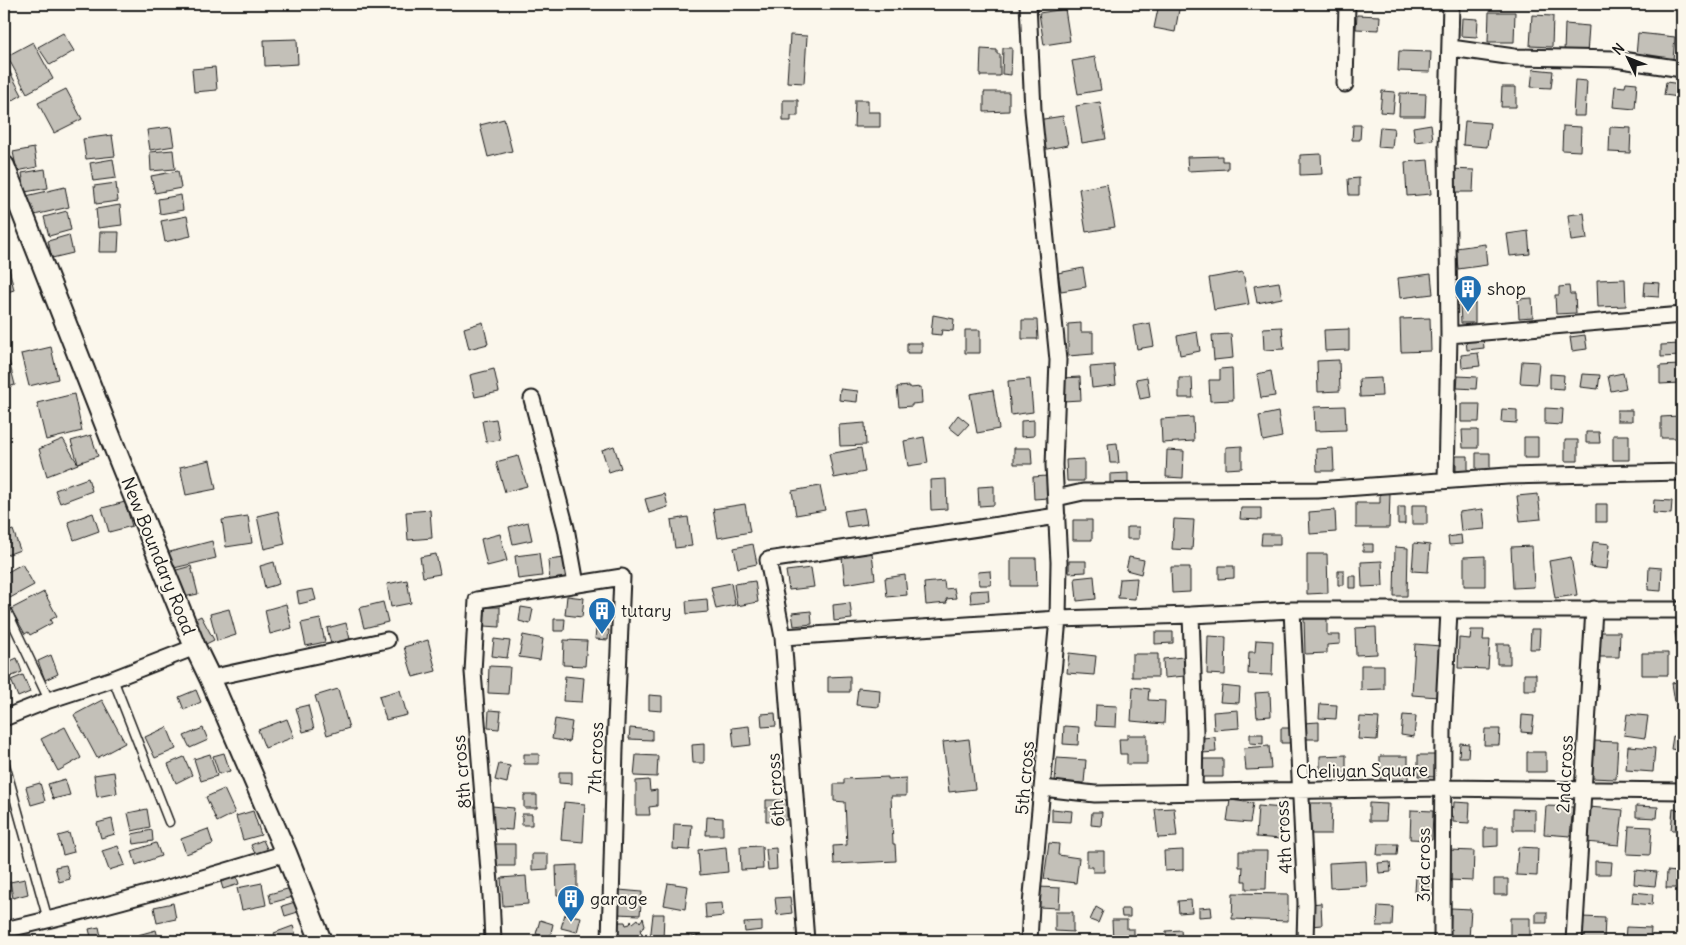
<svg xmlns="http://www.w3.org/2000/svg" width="1686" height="945" font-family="Delius,sans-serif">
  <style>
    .building { fill: #c3c0b8; stroke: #1c1c1c }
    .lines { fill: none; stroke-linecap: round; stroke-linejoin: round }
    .service-casing { stroke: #1c1c1c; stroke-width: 11 }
    .minor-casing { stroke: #1c1c1c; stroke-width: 19 }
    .secondary-casing { stroke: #1c1c1c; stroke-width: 24 }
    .service { stroke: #fbf7ec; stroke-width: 8 }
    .minor { stroke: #fbf7ec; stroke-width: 15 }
    .secondary { stroke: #fbf7ec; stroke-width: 20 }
    .labels { text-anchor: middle; stroke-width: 4; stroke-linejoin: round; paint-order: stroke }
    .poi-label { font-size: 18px; fill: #1c1c1c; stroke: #fbf7ec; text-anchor: start }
    .street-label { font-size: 18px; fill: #1c1c1c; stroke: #fbf7ec }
  </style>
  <rect width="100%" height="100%" fill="#fbf7ec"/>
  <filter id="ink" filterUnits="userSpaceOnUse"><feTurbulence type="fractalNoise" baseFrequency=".02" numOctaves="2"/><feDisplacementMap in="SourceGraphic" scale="10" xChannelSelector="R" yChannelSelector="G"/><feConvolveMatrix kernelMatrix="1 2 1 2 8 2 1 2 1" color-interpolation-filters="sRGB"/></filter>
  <g filter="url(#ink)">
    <path class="building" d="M1159,4h21l-5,28 -21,-4z
      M1566,4h30v5l-30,-3z
      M1065,9l5,32 -26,4 -5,-32z
      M1489,12h26l-1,30h-26z
      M1357,15l23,1 -1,14 -23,-1z
      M1532,15l21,1 -1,31 -22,-1z
      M1462,18l16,1 -1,18 -16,-1z
      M1565,24l24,2 -2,28 -23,-2z
      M63,33l11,18 -24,14 -12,-18z
      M1638,33l37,4 -2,23 -37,-4z
      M790,35l17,1 -3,47 -17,-1z
      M297,39l1,25 -33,2 -1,-26z
      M33,42l20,37 -26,14 -20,-37z
      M1003,48h9l-1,27 -9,-1z
      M981,49l16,1v4h3v22h-20z
      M1399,51l32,1 -1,20 -32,-1z
      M1095,57l6,33 -23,4 -6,-33z
      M4,61l18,34 -18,10z
      M215,67l2,23 -23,2 -2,-23z
      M1533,69l20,2 -2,17 -20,-1z
      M1575,80l12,1 -2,35h-12z
      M1626,82l11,1 -2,26 -22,-2 2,-21 10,1z
      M1666,82l15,2 -2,13 -15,-2z
      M1502,87h14v20h-15z
      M66,89l16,30 -28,14 -16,-30z
      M1382,91l13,1 -2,21 -13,-1z
      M984,92h25v19l-25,1z
      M1400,93l26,1 -1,22h-26z
      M783,100h15v16h-7v5h-8z
      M855,100h13v12h12v15h-26z
      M1100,102l6,37 -24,4 -6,-37z
      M1063,116l5,29 -26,5 -5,-30z
      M504,119l8,32 -24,6 -8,-32z
      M1465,121l25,2 -3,24 -24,-2z
      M1431,124l2,16 -18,2 -2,-15z
      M1353,125h8l-1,15h-8z
      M1563,126l18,1 -1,24 -18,-1z
      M171,127l3,19 -24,4 -3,-20z
      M1380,127l14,1 -2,20 -14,-1z
      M1610,127l21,1 -1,25 -21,-1z
      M112,135l3,21 -29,3 -3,-20z
      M34,148l3,19 -20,4 -4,-19z
      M173,150l2,19 -24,2 -1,-19z
      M1321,154l1,20 -22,1v-20z
      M1222,156v5h6v8l-40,2 -1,-14z
      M113,159l3,19 -23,3 -3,-18z
      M1428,160l3,34 -24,2 -2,-34z
      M45,169l3,19 -23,4 -3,-19z
      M1452,169l22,1 -1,22h-22z
      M178,171l3,17 -26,5 -4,-17z
      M1359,178v17h-10l-1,-16z
      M116,183l2,18 -22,3 -2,-18z
      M1107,184l8,43 -29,5 -7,-43z
      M65,187l4,20 -39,9 -4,-20z
      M181,195l2,15 -23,4 -2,-15z
      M120,205l2,20 -24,3 -2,-19z
      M67,211l4,19 -22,6 -5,-19z
      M1584,213l3,26 -16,2 -3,-26z
      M187,216l4,20 -26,6 -4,-21z
      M1528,231l2,23 -20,2 -3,-22z
      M100,232h19l-1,20h-19z
      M69,235l4,18 -21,5 -4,-17z
      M1485,244l2,21 -29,4 -2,-21z
      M8,264l6,26 -10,3v-28z
      M1083,268l3,19 -25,4 -3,-18z
      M1243,272l6,32 -35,6 -5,-32z
      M1431,274l2,20 -33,4 -2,-20z
      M1625,279l1,27 -28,1 -1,-27z
      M1279,282l3,16 -25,5 -3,-17z
      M1645,282l15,1 -1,14 -15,-1z
      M1569,286l1,8h5l1,19 -20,1 -1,-19h4v-8z
      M1532,298l1,19 -14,1 -1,-19z
      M1460,303h15v20h-14z
      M933,315l21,4 -1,12 -11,-1 -1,5 -10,-1z
      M1430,318l1,33 -30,1 -1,-33z
      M1022,320h15l1,19h-16z
      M483,322l5,22 -19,5 -5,-21z
      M1081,323v9h12v22l-25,2v-32z
      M1150,323l4,23 -17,3 -4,-23z
      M1282,327l2,22 -20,1 -1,-22z
      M1349,329v21l-24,1 -1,-21z
      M965,330h15v23h-15z
      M1197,332l3,19 -20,4 -3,-19z
      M1231,334l2,24 -19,2 -2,-25z
      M1585,335l2,14 -15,2 -2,-14z
      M1483,338l1,10 -17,2 -1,-10z
      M907,343h15v10h-15z
      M1680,344l1,12 -20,1v-12z
      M51,347l7,32 -29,7 -8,-32z
      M1478,353l2,13 -18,2 -1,-13z
      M8,357l7,28 -11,3v-30z
      M1339,360l1,31 -22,1 -1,-31z
      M1522,361l17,1 -2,22 -17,-1z
      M1114,365l2,20 -24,3 -2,-21z
      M1680,365v18l-20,1v-18z
      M1232,368l1,32 -23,1 -1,-21h11v-11z
      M494,369l5,23 -24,5 -5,-22z
      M1271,371l4,25 -14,2 -4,-24z
      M1623,373l3,15 -15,3 -3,-15z
      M1550,374l14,1 -1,14 -13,-1z
      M1582,374l18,1 -2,14 -18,-2z
      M1458,376l19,1 -1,12 -19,-1z
      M1080,377l1,23 -18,1 -1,-23z
      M1147,377l3,20 -10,2 -4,-20z
      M1179,378h13l1,20h-14z
      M1381,378l1,18 -22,1 -1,-18z
      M1030,379l3,33 -22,3 -3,-34z
      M910,386v2l11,-1 1,16 -10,1v2l-13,1 -2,-20z
      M840,389l18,2 -1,11 -18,-2z
      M993,390l6,39 -22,4 -7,-39z
      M74,394l8,37 -36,9 -9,-37z
      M1461,404h19l-1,18h-18z
      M1345,406l1,24 -31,1 -1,-24z
      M1545,408l18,1 -1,16 -17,-1z
      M1502,409l15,1v13l-16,-1z
      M1617,410h15v11h-15z
      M1278,412l4,25 -19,4 -4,-25z
      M958,415l11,9 -10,11 -10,-8z
      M1679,416v22h-18v-21z
      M1193,417l1,24 -32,2 -1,-24z
      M496,419l4,21 -14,2 -4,-21z
      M1034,420v16l-13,1v-16z
      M865,423l1,22 -26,1 -1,-21z
      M1462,430h16v18h-15z
      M1586,432h13l1,11h-14z
      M91,435l7,21 -20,7 -7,-22z
      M1613,435h16v25h-16z
      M924,437l4,26 -20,3 -4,-25z
      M1524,437h14v21h-14z
      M63,439l15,25 -31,12 -8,-27z
      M1565,440h13v21h-13z
      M1117,443l2,20h-9l-2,-19z
      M614,446l7,22 -12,4 -7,-22z
      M1242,446v22l-16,1v-22z
      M861,448l4,24 -31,6 -5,-24z
      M1014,448h17l1,16h-18z
      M1333,448l1,23h-17l-1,-22z
      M1167,450l17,1 -1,27 -17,-1z
      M1476,453h14v17h-14z
      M518,456l9,30 -22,6 -9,-30z
      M1456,456h12v16h-12z
      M1084,459v22h-17l-1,-21z
      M210,460l6,29 -30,6 -6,-28z
      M1128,473v12l-18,1v-12z
      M1047,476l1,22 -14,1 -1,-22z
      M88,478l4,13 -32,12 -5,-13z
      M946,479l1,30 -16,1 -1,-30z
      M820,486l5,24 -29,5 -4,-24z
      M994,486v19l-15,1 -1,-19z
      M1380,492h10l-1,36h-33v-25h24z
      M665,494l3,13 -19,6 -4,-14z
      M1538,494l3,25 -21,2 -3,-25z
      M1654,500l18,1 -1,13 -18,-1z
      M125,502l7,24 -23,6 -7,-24z
      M745,504l5,28 -32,6 -5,-29z
      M1596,504h11v18h-11z
      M1412,505h15v19h-15z
      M1398,507h7v17h-7z
      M864,508l3,16 -20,3 -3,-16z
      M1241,508h20v12l-21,-1z
      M1483,509l2,20 -24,2 -2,-19z
      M430,510l2,28 -24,2 -2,-28z
      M1335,510l1,22 -26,2 -1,-22z
      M278,511l7,33 -21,5 -7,-33z
      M93,513l6,18 -25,9 -6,-18z
      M248,516l4,27 -26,4 -4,-27z
      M688,517l4,29 -17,2 -4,-28z
      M1174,519l20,1 -2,30 -20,-1z
      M1073,520h19v20h-19z
      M528,522l4,18 -19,4 -4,-17z
      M1127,527h12v12h-12z
      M13,530l7,20 -16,6v-23z
      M1677,531h5v16h-6z
      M500,534l7,27 -20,5 -6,-27z
      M1262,534h18v11h-19z
      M1461,535l1,9 -13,1 -1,-8z
      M212,541l4,17 -46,11 -4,-16z
      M1593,542l17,2 -3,25 -17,-2z
      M1414,543l16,2 -2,27 -16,-1z
      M753,544l4,20 -19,4 -4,-20z
      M1363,544h10v8h-10z
      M1532,546l2,41 -21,1 -2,-41z
      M1395,547l13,1 -1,48h-13z
      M539,553l3,23 -24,3 -3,-23z
      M872,553l3,26 -30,5 -3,-27z
      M436,554l4,20 -17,3 -3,-20z
      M1307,554h20l1,39 -21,1z
      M1485,556v30h-21v-29z
      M1129,557l15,3 -3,14 -15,-4z
      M1571,557l6,38 -22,3 -6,-37z
      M565,558l3,22 -18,2 -2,-22z
      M1011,558h25l1,28h-26z
      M1069,561h17v11l-17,1z
      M1382,561l1,25 -21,1 -1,-25z
      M274,562l5,22 -14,4 -5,-22z
      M22,564l12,21 -24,13 -6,-12v-12z
      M191,566l7,28 -19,4 -6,-27z
      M1219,566h15v12l-15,1z
      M1171,567h19v25l-18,1z
      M1649,567l13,1 -1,23 -13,-1z
      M811,568l3,19 -25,3 -3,-19z
      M990,571l1,14h-12l-1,-13z
      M1338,571h6v14h-6z
      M905,575l2,20 -20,2 -2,-19z
      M1094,576l2,23 -19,2 -2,-23z
      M1349,576h7v12h-7z
      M1137,578l-2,21 -17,-1 2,-19z
      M407,580l4,23 -20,4 -4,-23z
      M755,581l3,21 -21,4 -3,-22z
      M944,581l1,8 9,-1 2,10 -10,1 1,4 -21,2 -2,-22z
      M731,583l4,22 -19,4 -5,-22z
      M313,589l3,11 -17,4 -2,-12z
      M988,590l1,11 -18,2 -1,-12z
      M44,592l13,24 -7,4 2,3 -22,12 -2,-3 -3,2 -14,-25z
      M567,596l17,2 -2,19 -17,-2z
      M707,599l1,13 -21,2 -1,-13z
      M383,602l5,20 -24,6 -5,-20z
      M850,603l2,16 -18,2 -1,-16z
      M286,604l6,24 -22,6 -5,-24z
      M485,607h15v20l-16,-1z
      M521,607l12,2 -3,15 -11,-3z
      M229,609l7,26 -19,6 -7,-27z
      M811,611l1,13 -18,2 -2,-13z
      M201,616l13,24 -10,5 -13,-24z
      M320,619l5,23 -19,4 -5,-23z
      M554,619h11l-1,12h-10z
      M1304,619h23v16h13v9l-13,1v8l-22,1z
      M346,623l4,16 -19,5 -4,-16z
      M1376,627l1,27 -21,1 -1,-27z
      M596,629l13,1 -1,10 -13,-1z
      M1531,629h9l-1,20h-9z
      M1471,630h13l-1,10h7l-2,29 -30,-1 1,-30 11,1z
      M1682,631v34h-2l-5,-33z
      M1155,632h18v11l-18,1z
      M1596,632h24l-1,25h-23z
      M523,635l20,4 -3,21 -21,-3z
      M1208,636l18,1 -1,38 -18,-1z
      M494,639l16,2 -3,17 -15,-2z
      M428,640l8,31 -23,6 -9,-30z
      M564,640l23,1 -2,25 -22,-1z
      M1256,640l17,1 -1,34 -24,-1 1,-22h6z
      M1415,644l26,2 -3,51 -26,-2z
      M1497,644h13v20h-13z
      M1069,653l27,3 -2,19 -27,-2z
      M1642,653h26v22h-26z
      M1132,654h26v23h-26z
      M51,655l7,19 -13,6 -7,-19z
      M1183,657l2,19 -21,2 -1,-19z
      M17,658l5,14 -12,5 -4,-14z
      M1361,665h23v24l-23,1z
      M489,666l21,1 -2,27 -20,-1z
      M1524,674h12v16h-12z
      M23,675l7,17 -12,5 -7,-17z
      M565,676l19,2 -2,24 -19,-1z
      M850,676v16h-22v-15z
      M1682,681v33l-5,1 -5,-32z
      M1222,686l18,2 -1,15 -19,-1z
      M1133,687l16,2 -1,11 17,1 -1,23 -33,-3z
      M858,688l22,2 -1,17 -23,-2z
      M338,689l11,39 -22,7 -12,-39z
      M196,690l5,12 -17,8 -5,-13z
      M400,690l7,25 -21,5 -7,-24z
      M1270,692l1,24 -14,1 -2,-24z
      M649,695l13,1v15l-13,-1z
      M102,700l23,43 -28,15 -23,-43z
      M1320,704l17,1 -1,14 -17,-1z
      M308,705l6,24 -11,3 -7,-24z
      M1096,705l21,1 -1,21 -21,-1z
      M489,710l12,1 -2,18 -11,-1z
      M1238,710l1,18 -25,2 -1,-18z
      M775,713l1,13 -14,1 -1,-13z
      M1627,714l21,2 -3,22 -21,-3z
      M1403,715l13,1 -2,21 -13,-2z
      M1522,715l12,1 -2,17 -11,-1z
      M1360,717l19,1 -2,22 -19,-1z
      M287,719l7,18 -29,11 -7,-18z
      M555,719l17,3 -3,20 -17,-3z
      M1319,722v17h-16v-16z
      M749,726l2,19 -17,2 -2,-19z
      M1064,726l15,1 -1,18 -15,-1z
      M65,727l16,31 -23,13 -17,-32z
      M167,727l9,22 -21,9 -10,-21z
      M203,728l5,12 -18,8 -6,-12z
      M630,728l22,2v10l-23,-1z
      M1281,728h13v15h-13z
      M1485,729h15l-1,16h-15z
      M1250,734h13v10l-13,-1z
      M1127,735h20v29h-20v-10h-7l-1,-15h8z
      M1673,736l9,2v13l-11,-2z
      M1215,737l1,15 -14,1 -1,-15z
      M969,739l6,50 -26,3 -6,-50z
      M1593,741l25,1 -2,37 -26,-1z
      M1460,743l9,1 -1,13h-9z
      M704,744v19h-11l-1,-18z
      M1269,746l2,23 -25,1 -2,-22z
      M1628,746l27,2 -2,24 -27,-2z
      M1527,752h19v20h-19z
      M224,753l6,18 -11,3 -6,-18z
      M210,754l7,22 -16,5 -7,-22z
      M524,754h15v10h-15z
      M636,755l22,1 -1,21 -23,-1z
      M1346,755v17l-26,1v-17z
      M1418,755h17v22l-17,-1z
      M1380,756h28v25l-28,-1z
      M184,757l8,18 -16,8 -8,-19z
      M1057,758l29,2 -2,23 -29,-2z
      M1197,759h26v18h-27z
      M499,764l11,2 -3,17 -12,-3z
      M114,772l3,21 -20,4 -3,-22z
      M559,772h13v12l-13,-1z
      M888,777v2l18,-1v18h-15l2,48h2l1,17 -62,3 -1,-18 14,-1 -2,-43 -11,-1v-17h10v-5z
      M65,779l5,16 -17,4 -5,-15z
      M649,780l1,11 7,-1v16l-8,1 1,8h-14v-34z
      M40,783l5,18 -14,4 -5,-18z
      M224,789l11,24 -18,9 -11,-25z
      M524,795h13v13h-13z
      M766,800h21v20l-21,1z
      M1230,800l23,3 -3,20 -23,-2z
      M564,802l21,2 -2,38 -22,-2z
      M1454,802l16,1 -1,20 -16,-1z
      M1310,803h22l-1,31h-22z
      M1369,803l18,1 -1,17h-17z
      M492,806l22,2 -2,22 -22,-2z
      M1258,806l26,2 -3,31 -25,-2z
      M1546,806l27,1 -3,29 -26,-2z
      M1636,806l22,1 -1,11 -21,-1z
      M1589,807l34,3 -4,35 -34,-3z
      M1174,808l3,29 -19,1 -3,-29z
      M147,809l3,18 -18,4 -4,-18z
      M1052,809l20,2 -1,11 -19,-1z
      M1513,809l22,1v20h-22z
      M1673,809l9,1v20h-11z
      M1411,810l22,1 -1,29 -22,-1z
      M253,811l8,24 -18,5 -7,-24z
      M1092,812h10l-1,14 -10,-1z
      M522,814h10v11h-10z
      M707,817l16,1v17h-17z
      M112,819l3,15 -14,4 -4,-15z
      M674,824l18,1 -2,25 -17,-1z
      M1629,826l23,1 -2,28 -23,-1z
      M1484,828h14v18l-14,1z
      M208,829l5,15 -27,10 -5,-15z
      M152,830l1,11 -19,3 -2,-10z
      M69,833l5,19 -11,3 -5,-19z
      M263,840l6,13 -12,5 -6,-13z
      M156,843l5,13 -25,9 -4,-14z
      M1049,843l10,1 -1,11 21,3 -3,25 -32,-4z
      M491,844h24v22h-24z
      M1378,844h20l-1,11h-20z
      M118,846l7,19 -16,5 -7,-19z
      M762,846l1,23 -22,1 -1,-23z
      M726,847l2,25 -28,3 -2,-25z
      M1518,847l20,1 -1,28 -21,-1z
      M776,848l1,21 -9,1 -2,-21z
      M1183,850v20l-18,1 -1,-20z
      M1449,850l25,1 -1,30 -24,-1z
      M1087,851h17v21h-11v-5h-6z
      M1239,851h28l-1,38h-20v-8h-4l1,-14h-4z
      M532,854h16v15l-16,1z
      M1366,861l1,25 -37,2 -1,-25z
      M1595,861l17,1 -1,12h-16z
      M1390,862l1,10 -12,1 -1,-10z
      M66,865l4,14 -11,3 -4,-15z
      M577,865v30h-20l-1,-29z
      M1635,870l22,2 -2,14 -21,-2z
      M1667,871l10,1v16h-11z
      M236,874l3,10 -16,5 -3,-10z
      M526,876l2,28 -25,2 -2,-28z
      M1416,876l13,1v16l-14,-1z
      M25,879l3,15 -15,4 -3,-16z
      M1494,879h14v16h-14z
      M262,883l4,22 -24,5 -5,-22z
      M668,883l20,3 -3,23 -21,-4z
      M1039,887l21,1 -1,20 -21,-1z
      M291,888l2,9 -22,6 -2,-9z
      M619,890l23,2 -2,23 -23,-1z
      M1633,892l20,2 -1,11 -20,-2z
      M1233,893l55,1v27l-56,-2z
      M790,897l2,16 -15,2 -2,-17z
      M1191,900l1,12 -13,1 -1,-12z
      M295,902l3,10 -13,4 -3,-10z
      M173,903l3,16 -19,4 -3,-16z
      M722,903l1,13 -17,2 -1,-14z
      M1321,903l1,22 -12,1v-22z
      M1378,906l15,1 -1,19h-15z
      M1096,907l7,4 -5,12 -8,-3z
      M1211,907l1,9 -13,1v-9z
      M1451,908l20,1 -2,30 -19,-1z
      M1121,909h9v8h-8z
      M1055,912h18v20l-18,-1z
      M1536,912h11v11h-11z
      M565,914l16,3 -4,15 -16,-4z
      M653,914h11l-1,27h-13z
      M1583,917l22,1 -1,23h-23z
      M643,918l2,7 -5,6 5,5 3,-2 1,7h-32l1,-19h7l1,3 4,-1 1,-3 2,2 5,-4 2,3z
      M1510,918h20v20h-20z
      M540,920l13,4 -3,13 -14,-3z
      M1112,920h15v9h7v12h-21z
      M1678,920h4v21h-4z
      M762,922v8l-17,2 -1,-9z
      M293,926l5,15h-21l-3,-8z
      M99,927l3,14h-10l-3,-12z
      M1626,927l25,1 -1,13h-25z
      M156,930l3,11h-19l-2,-6z
      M1181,930l1,11h-16v-10z
      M698,936l1,5h-16l-1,-3z"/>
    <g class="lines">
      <defs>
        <path id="service" d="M4,605l45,95
          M113,679l56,143
          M4,761l44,159"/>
        <path id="minor" d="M1028,4l5,106 25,250 -4,105 5,97 -1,57 -27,286 -2,36
          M1451,48l63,9 101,2 67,10
          M1345,84l2,-80
          M1449,335l233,-20
          M532,399l34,129 10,56
          M1446,480l3,-145 -2,-188 4,-143
          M1056,498l27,-6 235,-2 189,-14 175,-4
          M1292,610l14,293 -1,38
          M1191,615l4,117 -1,60
          M783,637l275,-18 133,-4 101,-5h390
          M210,678l177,-38
          M4,718l45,-18 64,-21 82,-32
          M1043,788l52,6 347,-6 240,3
          M4,930c95,-21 188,-48 282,-77
          M493,941l-2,-45 -18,-224 4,-72 145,-23 -7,171 -5,193
          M806,941l-23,-304 -15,-77 289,-44
          M1442,941l1,-213 6,-117
          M1574,941l20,-332"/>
        <path id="secondary" d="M4,166l115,293 76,188 15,31 76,175 35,88"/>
      </defs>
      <use href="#service" class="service-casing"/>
      <use href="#minor" class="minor-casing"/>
      <use href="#secondary" class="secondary-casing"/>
      <use href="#service" class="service"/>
      <use href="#minor" class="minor"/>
      <use href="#secondary" class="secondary"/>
    </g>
  </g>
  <defs>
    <symbol id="building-pin" viewBox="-11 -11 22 30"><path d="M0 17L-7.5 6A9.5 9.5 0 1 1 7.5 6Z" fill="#1f6fb2" stroke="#fbf7ec"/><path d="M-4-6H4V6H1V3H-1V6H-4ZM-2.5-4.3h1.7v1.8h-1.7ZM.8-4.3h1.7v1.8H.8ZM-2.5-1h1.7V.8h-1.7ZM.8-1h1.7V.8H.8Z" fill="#fff"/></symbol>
  </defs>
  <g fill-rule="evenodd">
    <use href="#building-pin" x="1452" y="273" width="32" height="43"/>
    <use href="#building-pin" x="586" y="595" width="32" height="43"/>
    <use href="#building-pin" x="555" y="883" width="32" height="43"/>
  </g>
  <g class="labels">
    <g class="poi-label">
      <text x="1487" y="295">shop</text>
      <text x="621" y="617">tutary</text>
      <text x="590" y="905">garage</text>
    </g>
    <g class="street-label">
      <text transform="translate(158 556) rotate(68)" y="6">New Boundary Road</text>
      <text transform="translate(596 758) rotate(-88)" y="6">7th cross</text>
      <text transform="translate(1362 771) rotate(-1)" y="6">Cheliyan Square</text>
      <text transform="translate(462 772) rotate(-95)" y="6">8th cross</text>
      <text transform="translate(1565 774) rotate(-87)" y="6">2nd cross</text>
      <text transform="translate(1025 778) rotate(-85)" y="6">5th cross</text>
      <text transform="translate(776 790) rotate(-94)" y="6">6th cross</text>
      <text transform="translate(1284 837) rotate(-93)" y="6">4th cross</text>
      <text transform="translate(1424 865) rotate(-90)" y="6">3rd cross</text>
    </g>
  </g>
  <rect width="1686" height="945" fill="none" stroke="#fbf7ec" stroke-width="20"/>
  <rect x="10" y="10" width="1666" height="925" fill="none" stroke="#1c1c1c" stroke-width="2" filter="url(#ink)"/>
  <g transform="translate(1628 58) rotate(313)" stroke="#fbf7ec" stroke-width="4" paint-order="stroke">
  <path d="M0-4L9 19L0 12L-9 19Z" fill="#1c1c1c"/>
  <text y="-8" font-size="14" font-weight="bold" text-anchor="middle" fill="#1c1c1c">N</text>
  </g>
</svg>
